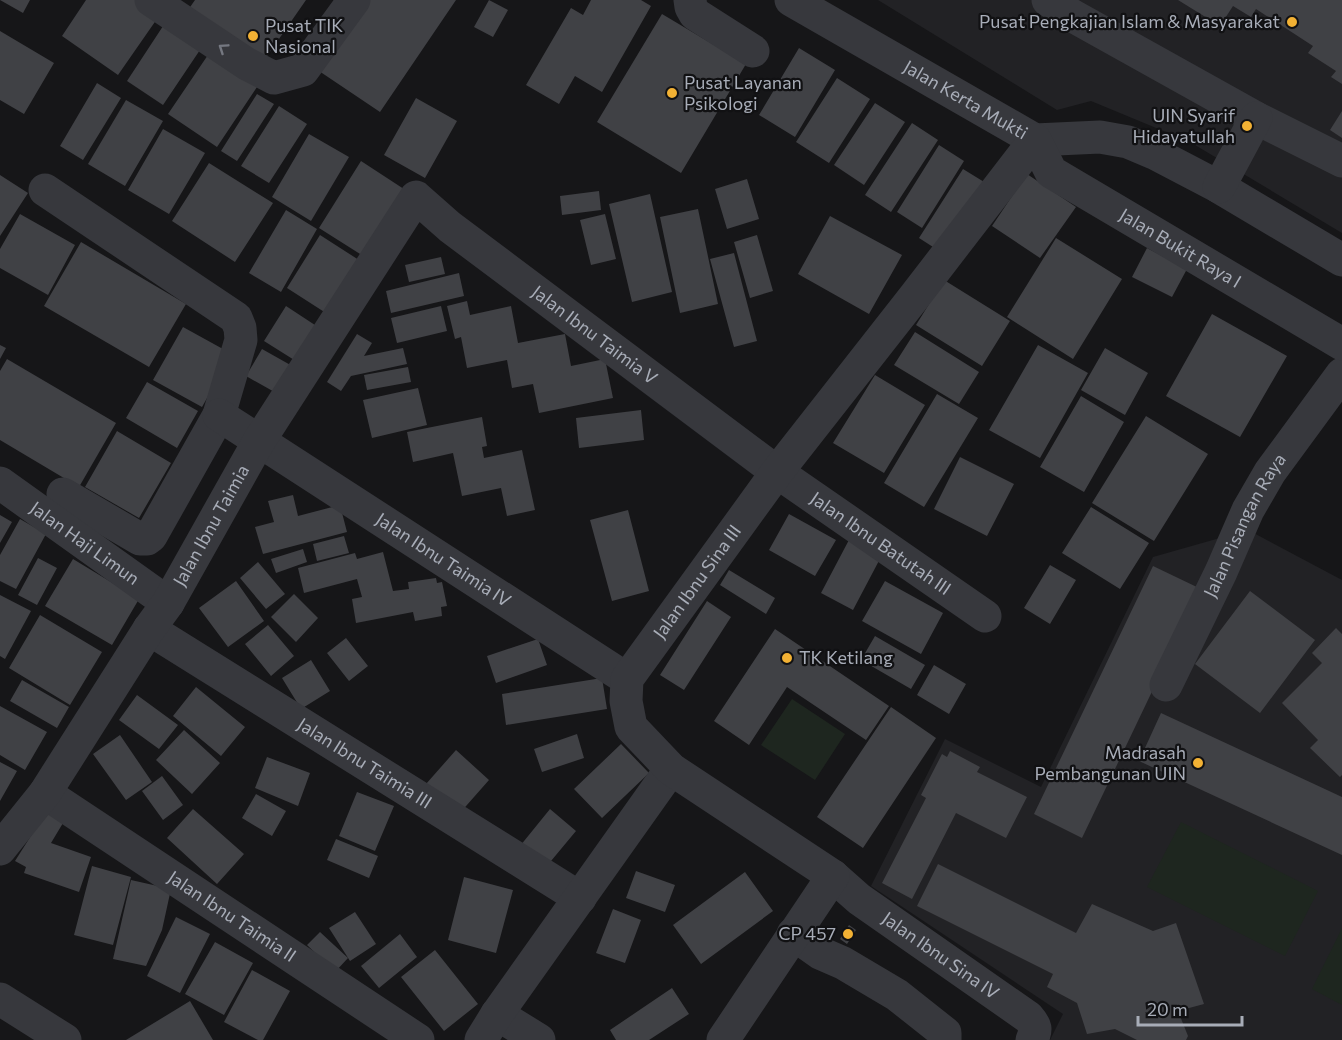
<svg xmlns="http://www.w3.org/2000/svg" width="1342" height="1040" font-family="Commissioner,sans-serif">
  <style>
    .built { fill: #222225 }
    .garden { fill: #1e261f }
    .building { fill: #404145 }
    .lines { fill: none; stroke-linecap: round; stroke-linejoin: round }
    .minor { stroke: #37383d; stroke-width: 33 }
    .oneway { stroke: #757881 }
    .poi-dot { fill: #f2b134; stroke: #111113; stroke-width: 2 }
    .labels { text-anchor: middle; stroke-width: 4.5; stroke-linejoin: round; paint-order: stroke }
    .poi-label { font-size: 18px; fill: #a8adb8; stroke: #111113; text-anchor: end }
    .street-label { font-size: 18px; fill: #a8adb8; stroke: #111113 }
  </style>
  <rect width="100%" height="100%" fill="#161618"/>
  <path class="built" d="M878,0h464v233l-152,-91 -99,-41 -34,9z
    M1248,530l94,50v460h-292l13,-26 -192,-128 74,-147 96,48 112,-230z"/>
  <path class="garden" d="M792,699l53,35 -30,46 -54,-35z
    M1181,822l137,69 -33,65 -138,-69z
    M1342,928v77l-30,-16z"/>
  <path class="building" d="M0,0h30l-7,13z
    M86,0h50l23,16 -41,59 -56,-39z
    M195,0h111l-43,62 -75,-52z
    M368,0h88l-76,112 -61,-41z
    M489,0l19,10 -15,27 -19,-10z
    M591,0h50l10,6 -49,86 -27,-16 -16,28 -33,-19 45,-77 12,7z
    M1178,0h164v84l-11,-7 5,-6 -28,-18 5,-7 -57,-37 -5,8 -18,-11 -13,20z
    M662,14l84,50 -65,109 -84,-51z
    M167,20l37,24 -41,61 -36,-24z
    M0,31l54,32 -30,51 -24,-14z
    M799,48l36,22 -40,67 -36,-22z
    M212,49l49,32 -44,66 -49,-33z
    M837,78l33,21 -41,64 -33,-21z
    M97,83l24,15 -38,62 -23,-14z
    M257,94l17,10 -37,57 -16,-10z
    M416,98l41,23 -32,57 -41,-23z
    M126,100l37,21 -38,65 -37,-22z
    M875,103l30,19 -41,63 -30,-20z
    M279,106l28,18 -38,59 -28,-17z
    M1342,111v27l-12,-8z
    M912,123l26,17 -47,72 -26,-17z
    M163,129l42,24 -36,61 -41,-24z
    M309,134l40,23 -38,64 -39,-24z
    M939,145l25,16 -42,67 -25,-16z
    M361,161l49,32 -42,66 -49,-31z
    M209,163l64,40 -38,59 -63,-41z
    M963,169l26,16 -45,69 -25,-16z
    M1027,174l49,33 -36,51 -48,-32z
    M0,175l28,18 -28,43z
    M747,179l12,40 -32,10 -12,-40z
    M599,191l2,19 -39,5 -2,-19z
    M650,194l22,98 -40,10 -23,-98z
    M698,209l20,95 -38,9 -20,-96z
    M286,210l31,19 -36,63 -32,-19z
    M20,214l55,31 -27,50 -48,-27v-19z
    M605,214l11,45 -25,6 -11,-45z
    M830,216l72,39 -33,59 -71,-40z
    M320,235l42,27 -33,53 -42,-27z
    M757,235l16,56 -23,7 -16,-56z
    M1056,238l66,41 -49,80 -66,-42z
    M81,242l105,62 -37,63 -105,-61z
    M1147,248l40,21 -15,28 -40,-20z
    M734,253l23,88 -23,6 -24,-88z
    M441,257l4,17 -36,8 -4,-17z
    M459,273l5,23 -73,17 -5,-22z
    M944,280l66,41 -28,45 -66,-41z
    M467,301l3,14 41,-9 7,37 47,-9 6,32 34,-7 8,39 -74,15 -6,-29 -21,4 -5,-28 -40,8 -6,-31 -6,2 -8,-33z
    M286,306l35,23 -22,34 -35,-22z
    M441,306l6,25 -50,12 -6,-25z
    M1212,314l75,42 -47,81 -74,-41z
    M183,327l49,27 -30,53 -49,-27z
    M915,332l64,40 -20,32 -65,-39z
    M357,334l15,9 -8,13 39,-8 4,16 -56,12 -10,15 -14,-9z
    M0,345l6,3 -6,11z
    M1038,345l50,28 -48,85 -51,-28z
    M1105,348l43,25 -23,42 -44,-25z
    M262,349l32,18 -16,27 -32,-18z
    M7,359l109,64 -37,64 -79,-47v-69z
    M408,367l3,15 -44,8 -3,-15z
    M875,375l50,30 -41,68 -51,-30z
    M147,382l51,29 -21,37 -51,-30z
    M418,388l9,37 -55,13 -9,-38z
    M937,394l41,24 -54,89 -40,-24z
    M1081,396l43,26 -40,70 -44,-25z
    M641,410l3,30 -65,8 -3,-30z
    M1146,416l62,38 -54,87 -62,-38z
    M482,417l5,29 -5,1 2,11 38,-8 13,60 -28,6 -6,-28 -39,8 -9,-43 -40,9 -6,-30z
    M117,431l54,32 -32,55 -54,-31z
    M960,457l54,27 -27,52 -53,-27z
    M293,495l5,21 42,-11 7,27 -84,22 -8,-27 19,-5 -6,-21z
    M1091,507l58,36 -29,46 -58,-36z
    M628,510l21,81 -37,10 -22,-81z
    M789,514l47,26 -21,36 -46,-26z
    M0,515l12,7 -12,21z
    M20,519l26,15 -30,55 -16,-8v-26z
    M344,536l5,17 -32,8 -4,-17z
    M850,538l32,17 -29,55 -32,-17z
    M303,549l4,13 -31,11 -5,-14z
    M383,552l10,39 16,-2 -1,-7 28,-4 1,5 5,-1 5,24 -6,1 1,9 -27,5 -2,-9 -57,11 -4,-24 10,-2 -5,-18 -53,14 -6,-25 57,-15 2,6z
    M38,558l19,10 -20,37 -19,-10z
    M73,559l66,40 -27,46 -67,-39z
    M258,562l27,32 -19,15 -26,-31z
    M1050,565l26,15 -26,44 -26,-16z
    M1153,566l48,23 -119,249 -48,-24z
    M729,570l46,28 -9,16 -46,-29z
    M236,581l28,40 -36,26 -29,-39z
    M885,581l58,32 -22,41 -59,-33z
    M1250,591l65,49 -55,73 -65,-49z
    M294,594l24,24 -22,24 -25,-25z
    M0,595l31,16 -26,48 -5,-3z
    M707,601l24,16 -47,73 -24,-15z
    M40,615l62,37 -32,53 -61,-37z
    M268,625l26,31 -23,20 -26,-32z
    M1336,628l6,6v141l-2,2 -30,-29 8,-8 -36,-37 40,-40 -10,-10z
    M775,629l114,77 -23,34 -79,-53 -38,58 -35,-24z
    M875,636l50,29 -14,24 -50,-29z
    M346,638l22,28 -19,15 -22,-28z
    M538,639l9,26 -51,18 -9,-27z
    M311,660l19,31 -29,18 -19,-31z
    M934,665l32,19 -17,30 -32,-19z
    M602,678l5,31 -101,16 -4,-31z
    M22,680l47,27 -12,21 -47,-27z
    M196,687l49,40 -24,29 -48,-40z
    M137,695l41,30 -19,24 -40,-29z
    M0,706l47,26 -22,38 -25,-15z
    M891,707l45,31 -73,110 -46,-31z
    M1161,713l181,84v58l-203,-94z
    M184,730l36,33 -28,31 -36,-34z
    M577,734l7,24 -42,14 -8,-23z
    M120,735l32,47 -26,18 -33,-46z
    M621,744l28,29 -47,45 -28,-29z
    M456,750l33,30 -30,34 -33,-30z
    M950,751l30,16 -3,5 50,25 -21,41 -50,-25 -44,86 -30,-16 44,-85 -5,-3 21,-41 5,3z
    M267,757l43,16 -12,33 -43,-18z
    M0,762l17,9 -17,30z
    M162,776l21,29 -20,15 -21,-29z
    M357,792l37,14 -19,45 -36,-15z
    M256,794l30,17 -14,25 -30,-18z
    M193,809l51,45 -27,30 -50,-46z
    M550,809l26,22 -30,36 -26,-21z
    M46,812l17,11 -12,20 40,14 -12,35 -55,-19 2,-6 -11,-6z
    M336,839l42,17 -9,22 -42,-18z
    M938,864l138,69 16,-29 61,27 23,-8 28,81 -26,7 10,25 -2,4h-49l-22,-11 -28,5 -10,-31 -30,-16 6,-13 -136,-68z
    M92,866l39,11 -18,68 -39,-10z
    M636,871l39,14 -10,27 -39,-14z
    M745,872l28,39 -72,53 -28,-39z
    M464,877l49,13 -17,63 -48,-13z
    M131,880l40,9 -9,41 -16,36 -33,-7z
    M613,909l28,11 -16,43 -29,-10z
    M355,912l21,32 -26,17 -21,-33z
    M176,917l34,17 -30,59 -33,-17z
    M849,925l7,5 -9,14 -7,-5z
    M320,932l28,26 -13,14 -28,-27z
    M400,934l17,23 -38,31 -18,-22z
    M215,942l38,21 -29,52 -39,-21z
    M435,950l43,54 -34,27 -43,-54z
    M252,970l38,21 -27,49h-5l-34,-18z
    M672,988l17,26 -40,26h-33l-6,-10z
    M190,1001l23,39h-87z"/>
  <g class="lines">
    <g class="minor">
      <path d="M151,0l96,64 27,14 29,-8 51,-70"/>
      <path d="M690,0l1,7 4,7 58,37"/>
      <path id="s1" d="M791,0l244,140 65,-3 28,5 26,11 65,34 123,73"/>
      <path d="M1048,0l25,16 183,102 86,43"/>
      <path d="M1219,187l37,-69"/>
      <path d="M45,190l191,128 4,10 1,12 -22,75 -68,121 -4,3h-7l-77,-45"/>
      <path id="s2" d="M219,415l408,264"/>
      <path id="s3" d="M0,483l168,120"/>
      <path id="s4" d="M149,629l431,269"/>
      <path id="s5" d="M1166,685l55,-113 27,-62 22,-38 72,-98"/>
      <path id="s6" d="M45,793l373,247"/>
      <path id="s7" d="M0,849l45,-56 104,-164 19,-26 91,-162 157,-244 34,30 327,245 208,144"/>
      <path id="s8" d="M833,876l26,23 169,118c8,9 9,12 4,23"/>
      <path d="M793,934l27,19 23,10 54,32 48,38v7"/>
      <path d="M0,999l65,41"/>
      <path d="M497,1014l42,26"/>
      <path d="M481,1040l16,-26 174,-245"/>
      <path id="s9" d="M723,1040l110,-164 -162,-107 -40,-42 -5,-26 1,-22 150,-207 138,-176 120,-156 16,32 291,172"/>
    </g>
  </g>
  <defs><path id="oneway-chevron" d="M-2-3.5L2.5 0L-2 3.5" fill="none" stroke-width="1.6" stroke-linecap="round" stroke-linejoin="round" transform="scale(1.5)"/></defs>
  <use class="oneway" href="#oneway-chevron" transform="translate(223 48) rotate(-146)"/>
  <g class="poi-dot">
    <circle cx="1292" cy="22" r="6"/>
    <circle cx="253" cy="36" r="6"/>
    <circle cx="672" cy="93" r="6"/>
    <circle cx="1247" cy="126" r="6"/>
    <circle cx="787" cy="658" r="6"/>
    <circle cx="1198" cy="763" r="6"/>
    <circle cx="848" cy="934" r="6"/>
  </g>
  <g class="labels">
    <g class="poi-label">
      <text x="1280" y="28">Pusat Pengkajian Islam &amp; Masyarakat</text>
      <text x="265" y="32" text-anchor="start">Pusat TIK<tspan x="265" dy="21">Nasional</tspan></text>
      <text x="684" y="89" text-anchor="start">Pusat Layanan<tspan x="684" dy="21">Psikologi</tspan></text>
      <text x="1235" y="122">UIN Syarif<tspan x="1235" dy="21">Hidayatullah</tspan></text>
      <text x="799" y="664" text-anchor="start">TK Ketilang</text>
      <text x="1186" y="759">Madrasah<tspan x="1186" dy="21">Pembangunan UIN</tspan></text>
      <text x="836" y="940">CP 457</text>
    </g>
    <g class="street-label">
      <text dy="6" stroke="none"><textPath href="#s1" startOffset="201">Jalan Kerta Mukti</textPath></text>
      <text dy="6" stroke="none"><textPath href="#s9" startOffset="1360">Jalan Bukit Raya I</textPath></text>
      <text dy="6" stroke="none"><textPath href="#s7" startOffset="1000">Jalan Ibnu Taimia V</textPath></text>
      <text dy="6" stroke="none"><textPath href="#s7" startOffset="387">Jalan Ibnu Taimia</textPath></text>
      <text dy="6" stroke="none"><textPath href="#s5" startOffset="178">Jalan Pisangan Raya</textPath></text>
      <text dy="6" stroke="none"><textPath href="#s3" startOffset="104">Jalan Haji Limun</textPath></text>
      <text dy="6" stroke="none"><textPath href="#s7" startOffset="1354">Jalan Ibnu Batutah III</textPath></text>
      <text dy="6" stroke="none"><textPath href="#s2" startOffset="267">Jalan Ibnu Taimia IV</textPath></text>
      <text dy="6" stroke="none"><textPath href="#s9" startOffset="618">Jalan Ibnu Sina III</textPath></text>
      <text dy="6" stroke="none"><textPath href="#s4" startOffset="254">Jalan Ibnu Taimia III</textPath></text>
      <text dy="6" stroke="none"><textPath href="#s6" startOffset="224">Jalan Ibnu Taimia II</textPath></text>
      <text dy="6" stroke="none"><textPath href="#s8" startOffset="134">Jalan Ibnu Sina IV</textPath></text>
    </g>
  </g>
  <path d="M1138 1016v9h104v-9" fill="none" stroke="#a8adb8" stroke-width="3"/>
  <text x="1147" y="1016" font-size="18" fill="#a8adb8" stroke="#111113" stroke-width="4.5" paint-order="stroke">20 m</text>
</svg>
